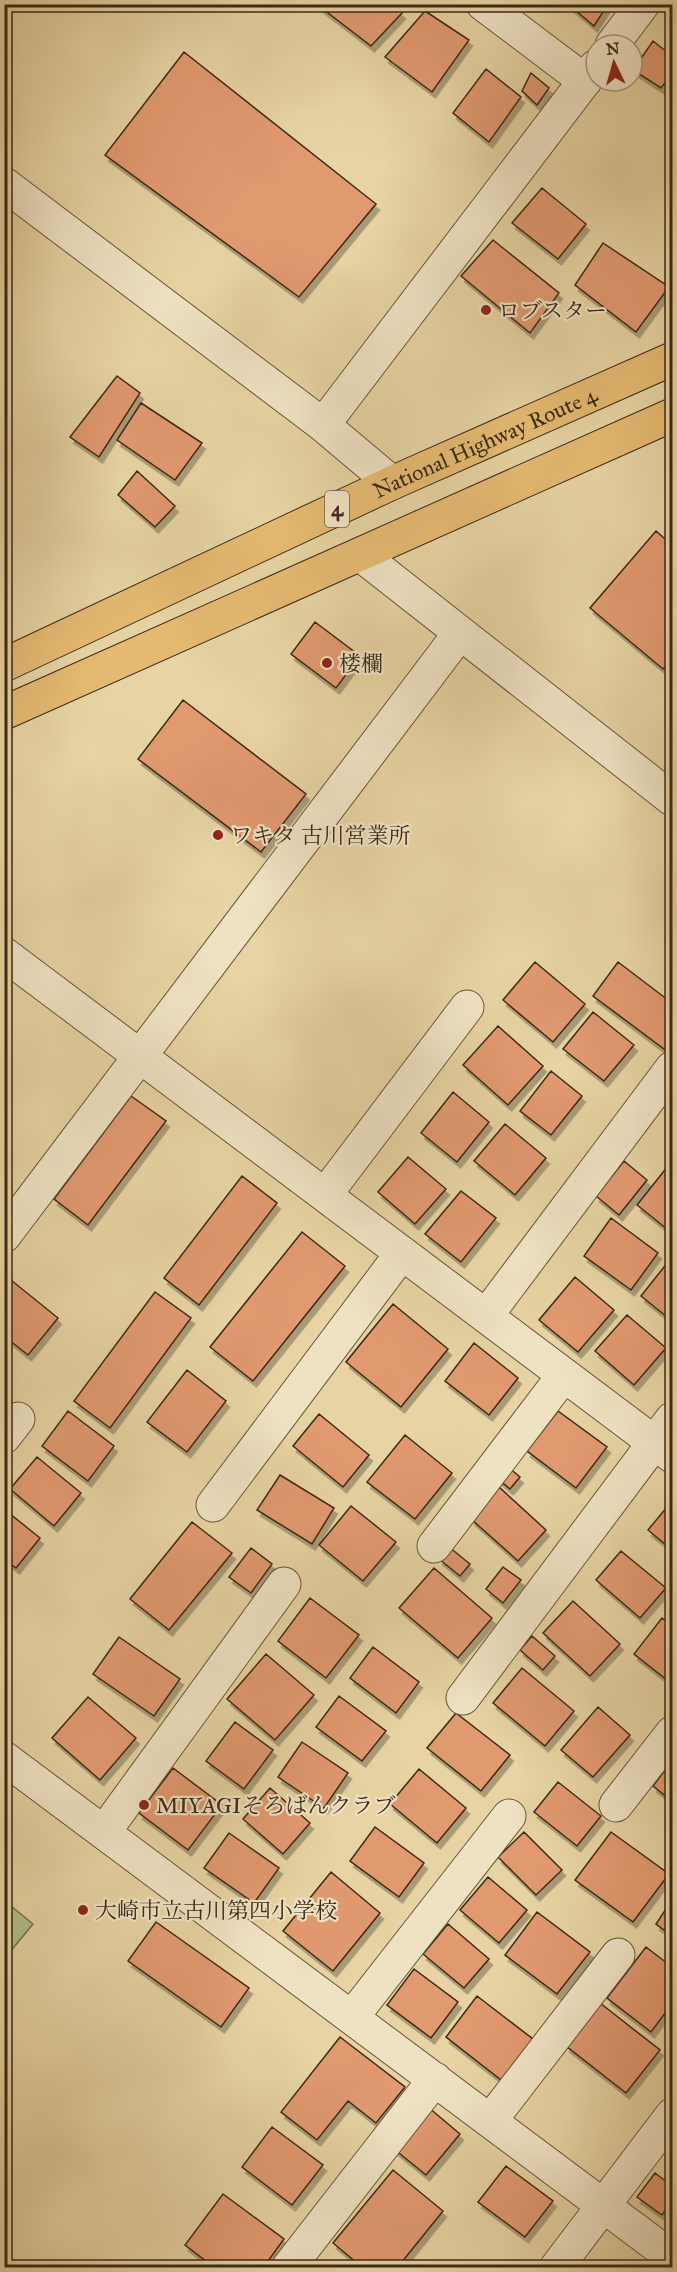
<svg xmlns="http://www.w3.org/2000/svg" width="677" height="2272" font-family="'IM FELL Great Primer','Noto Serif JP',serif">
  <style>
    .green { fill: #b0be89; stroke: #767450; stroke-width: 1.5 }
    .building { fill: #e1996f; stroke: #3c2916; stroke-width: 1.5; filter: url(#shadow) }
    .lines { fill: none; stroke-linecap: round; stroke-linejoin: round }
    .minor-casing { stroke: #675439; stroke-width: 35 }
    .trunk-casing { stroke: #3c2916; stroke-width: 35 }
    .minor { stroke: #efe2c3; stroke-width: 33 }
    .trunk { stroke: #e4ba72; stroke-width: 33 }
    .poi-dot { fill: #8f2418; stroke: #efe2c3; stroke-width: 2 }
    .labels { text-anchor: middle; stroke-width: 4.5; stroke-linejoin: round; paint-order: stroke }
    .shield { fill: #efe2c3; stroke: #72604a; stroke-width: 1.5 }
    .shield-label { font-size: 21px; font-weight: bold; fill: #3c2916 }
    .poi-label { font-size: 22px; fill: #3c2916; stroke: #efe2c3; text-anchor: start }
    .street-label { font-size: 22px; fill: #3c2916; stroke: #efe2c3 }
  </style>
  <defs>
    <filter id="shadow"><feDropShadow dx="3.5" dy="6" stdDeviation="0" flood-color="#0004"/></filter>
  </defs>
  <rect width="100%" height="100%" fill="#e7d3a3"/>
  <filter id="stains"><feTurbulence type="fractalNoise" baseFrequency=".00333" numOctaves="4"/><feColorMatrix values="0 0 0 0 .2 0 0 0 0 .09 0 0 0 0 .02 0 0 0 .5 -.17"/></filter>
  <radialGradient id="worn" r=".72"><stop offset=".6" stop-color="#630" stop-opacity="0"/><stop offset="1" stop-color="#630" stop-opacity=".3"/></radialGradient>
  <path class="green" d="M5,1901l28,23 -28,34z"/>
  <path class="building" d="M320,4h72l10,9 -31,33 -52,-40z
    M568,4h40l-14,22z
    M425,11l44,29 -37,52 -47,-35z
    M653,41l19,15v18l-11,14 -28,-18z
    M184,52l192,152 -77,93 -194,-142z
    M486,69l35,28 -32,45 -36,-29z
    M531,73l18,15 -12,17 -15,-14z
    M542,188l44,36 -28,35 -46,-36z
    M493,240l66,53 -29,40 -69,-57z
    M603,243l66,44 -33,45 -61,-47z
    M117,376l23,17 -41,64 -29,-20z
    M141,403l61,40 -27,37 -58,-40z
    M137,471l38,35 -20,21 -37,-32z
    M656,531l16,14v114l-9,10 -73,-61z
    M315,622l45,34 -24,32 -45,-34z
    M183,700l123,94 -45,58 -123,-93z
    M535,962l50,42 -32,38 -50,-42z
    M618,962l54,41v52l-79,-59z
    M593,1012l41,33 -30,36 -41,-32z
    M498,1026l45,40 -35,39 -45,-40z
    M551,1071l31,25 -31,39 -31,-24z
    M453,1092l36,30 -32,40 -36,-29z
    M131,1096l35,25 -78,104 -34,-26z
    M505,1124l41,34 -31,37 -41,-34z
    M408,1157l38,32 -31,35 -37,-32z
    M624,1161l23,19 -28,35 -23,-19z
    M672,1161v72l-35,-28z
    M242,1176l35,27 -78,102 -35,-27z
    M461,1191l35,27 -35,44 -36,-28z
    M611,1218l47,35 -27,37 -47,-34z
    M302,1232l43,34 -92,115 -43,-34z
    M672,1257v64l-31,-25z
    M6,1276l52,42 -30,37 -24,-19z
    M575,1277l39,33 -36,42 -39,-32z
    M155,1292l36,26 -81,110 -36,-27z
    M393,1304l55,45 -47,58 -55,-45z
    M627,1315l39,33 -32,37 -39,-34z
    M474,1343l44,35 -29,37 -44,-34z
    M187,1370l39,31 -39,51 -40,-30z
    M68,1411l46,35 -26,35 -46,-35z
    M558,1411l49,36 -31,41 -49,-37z
    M319,1414l50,41 -26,32 -50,-41z
    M405,1435l47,38 -37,46 -48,-37z
    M37,1457l44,36 -27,33 -44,-37z
    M508,1467l12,10 -10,12 -12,-10z
    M280,1475l54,33 -22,36 -55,-34z
    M499,1487l47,43 -28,31 -47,-42z
    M672,1501v49l-24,-20z
    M351,1506l45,36 -33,39 -44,-36z
    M4,1509l36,29 -24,30 -12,-9z
    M192,1522l40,31 -63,77 -39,-31z
    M449,1547l21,17 -10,12 -21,-17z
    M251,1548l21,16 -21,29 -22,-16z
    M621,1551l45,37 -26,30 -44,-38z
    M503,1567l18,13 -18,23 -17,-14z
    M434,1568l58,50 -34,40 -59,-50z
    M310,1598l49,37 -33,43 -48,-37z
    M573,1601l47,43 -30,32 -47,-43z
    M662,1618l10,8v58l-38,-30z
    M532,1636l23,20 -12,14 -23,-20z
    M119,1637l61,42 -26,37 -61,-42z
    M373,1647l46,35 -23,31 -46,-35z
    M266,1654l48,41 -39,45 -48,-41z
    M522,1668l52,43 -29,35 -52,-43z
    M339,1696l47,35 -24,30 -46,-34z
    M88,1697l48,41 -36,42 -48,-42z
    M598,1707l32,28 -37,42 -32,-27z
    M456,1713l54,42 -29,36 -54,-43z
    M235,1722l38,28 -29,39 -38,-28z
    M302,1742l46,31 -24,35 -46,-31z
    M672,1761v40l-19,-15z
    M173,1768l49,37 -34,45 -49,-37z
    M419,1769l47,39 -29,35 -47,-39z
    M558,1782l43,34 -24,30 -43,-34z
    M270,1788l40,35 -27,31 -40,-35z
    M375,1827l49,36 -25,34 -49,-36z
    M524,1832l38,38 -26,25 -38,-38z
    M611,1832l58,42 -36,48 -58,-42z
    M229,1833l50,35 -25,35 -50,-35z
    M331,1872l49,41 -47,58 -50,-40z
    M488,1877l39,33 -28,33 -39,-33z
    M672,1900v36l-16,-12z
    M537,1912l53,40 -33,42 -52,-39z
    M156,1922l93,66 -28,39 -93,-66z
    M448,1924l41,35 -25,29 -41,-34z
    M646,1947l26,20v37l-21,28 -44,-34z
    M414,1969l44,33 -27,36 -44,-33z
    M477,1996l56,43 -32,41 -55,-43z
    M600,2003l60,47 -34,43 -60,-47z
    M340,2037l65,50 -29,36 -28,-22 -31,39 -36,-28z
    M428,2107l32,27 -34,41 -32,-26z
    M272,2127l51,38 -31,40 -50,-38z
    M506,2166l47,35 -28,36 -47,-35z
    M393,2170l50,41 -46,57h-34l-30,-25z
    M655,2173l17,13v15l-10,14 -25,-18z
    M223,2194l61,45 -21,29h-48l-30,-23z"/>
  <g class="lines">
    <defs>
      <path id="minor" d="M483,4l102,77
        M612,45l31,-41
        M4,184l319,241 69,58
        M323,425l273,-359
        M361,555l311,244
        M4,954l668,502
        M325,1195l142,-188
        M4,1236l456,-603
        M486,1316l186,-248
        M4,1437l14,-18
        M213,1505l189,-252
        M434,1546l130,-171
        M463,1698l209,-279
        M4,1758l668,499
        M616,1805l56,-72
        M104,1832l180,-248
        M352,2017l157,-201
        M490,2121l128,-166
        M288,2268l147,-189
        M556,2268l116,-153"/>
      <g id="trunk">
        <path id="s1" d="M4,665l388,-182 280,-124"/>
        <path d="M4,713l668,-298"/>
      </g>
    </defs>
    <use href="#minor" class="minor-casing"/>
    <use href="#trunk" class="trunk-casing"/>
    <use href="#minor" class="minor"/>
    <use href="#trunk" class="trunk"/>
  </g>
  <g class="poi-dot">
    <circle cx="486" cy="310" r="6"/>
    <circle cx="327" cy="663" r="6"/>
    <circle cx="218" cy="835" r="6"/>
    <circle cx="144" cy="1805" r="6"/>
    <circle cx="83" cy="1910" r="6"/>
  </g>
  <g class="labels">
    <rect class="shield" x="325" y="491" width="24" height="36" rx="4.5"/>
    <g class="shield-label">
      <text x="337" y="516">4</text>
    </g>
    <g class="poi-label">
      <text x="498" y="318">ロブスター</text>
      <text x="339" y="671">楼欄</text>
      <text x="230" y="843">ワキタ 古川営業所</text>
      <text x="156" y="1813">MIYAGIそろばんクラブ</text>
      <text x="95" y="1918">大崎市立古川第四小学校</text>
    </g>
    <g class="street-label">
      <text dy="8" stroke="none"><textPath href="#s1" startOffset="530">National Highway Route 4</textPath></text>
    </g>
  </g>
  <rect width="677" height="2272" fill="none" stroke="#e7d3a3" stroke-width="24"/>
  <rect x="6" y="6" width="665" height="2260" fill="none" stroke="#3c2916" stroke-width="3"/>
  <rect x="12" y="12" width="653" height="2248" fill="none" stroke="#3c2916" stroke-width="1.5"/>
  <g transform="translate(614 63) rotate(355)"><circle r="28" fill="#efe2c3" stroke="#a7987e" stroke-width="1.5"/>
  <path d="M0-4.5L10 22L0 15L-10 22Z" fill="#8f2418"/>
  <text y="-9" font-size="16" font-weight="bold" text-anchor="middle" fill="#3c2916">N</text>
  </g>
  <rect width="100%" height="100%" filter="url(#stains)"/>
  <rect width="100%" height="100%" fill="url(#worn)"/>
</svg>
